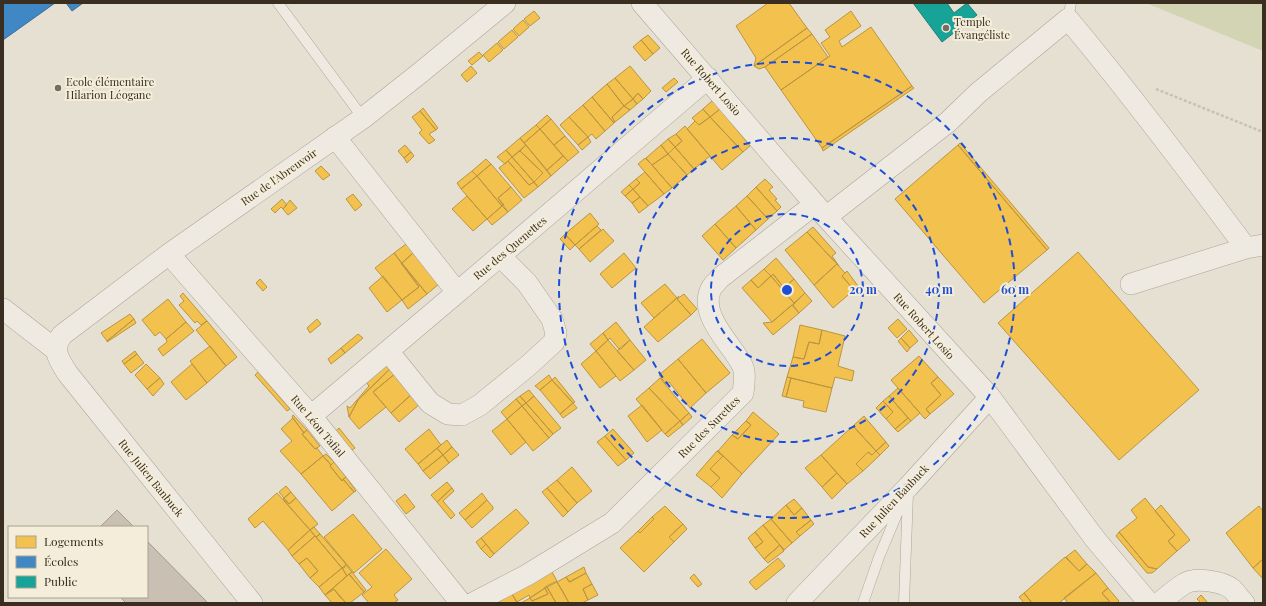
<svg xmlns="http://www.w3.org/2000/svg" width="1266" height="606" font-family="'Playfair Display',serif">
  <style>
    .green { fill: #d2d4b4 }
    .homes { fill: #f2c14e; stroke: #bb9540 }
    .schools { fill: #3f88c5; stroke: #3e6d94 }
    .public { fill: #17a398; stroke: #228074 }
    .building { fill: #c9bfb2; stroke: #a59c90 }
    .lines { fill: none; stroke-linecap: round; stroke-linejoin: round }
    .lane-casing { stroke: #aba599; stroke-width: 11 }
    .street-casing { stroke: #aba599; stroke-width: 22 }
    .path { stroke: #c6c1b9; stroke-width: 2.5; stroke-dasharray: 3 2; stroke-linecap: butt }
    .lane { stroke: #eeeae2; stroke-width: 10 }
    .street { stroke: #eeeae2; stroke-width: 21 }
    .ring { fill: none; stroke: #1d4ed8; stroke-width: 2; stroke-dasharray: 7 5 }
    .poi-dot { fill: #766c5f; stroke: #f4edd9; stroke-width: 1.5 }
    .labels { text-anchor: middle; stroke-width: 4; stroke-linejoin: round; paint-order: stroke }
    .poi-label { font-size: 11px; fill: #3a2e21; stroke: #f4edd9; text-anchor: start }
    .street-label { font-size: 11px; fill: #3a2e21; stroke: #f4edd9 }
    .centre { fill: #1d4ed8; stroke: #f4edd9; stroke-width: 2 }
    .ring-label { font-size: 12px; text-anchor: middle; font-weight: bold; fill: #1d4ed8; stroke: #f4edd9; stroke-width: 4; stroke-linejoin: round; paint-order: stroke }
  </style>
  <rect width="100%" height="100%" fill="#e5e0d1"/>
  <path class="green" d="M1146,3h117v48z"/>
  <path class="homes" d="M768,3h21l18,25 -53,38 2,-8 -20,-32z
    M534,11l6,7 -10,8 -6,-7z
    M851,11l10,15 -22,15 3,6 29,-20 41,59 -90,62 -41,-58 49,-34 -9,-13 9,-6 -5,-7z
    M523,20l6,7 -10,9 -6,-7z
    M807,28l5,6 -47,33 -6,2 -5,-3z
    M512,30l6,7 -14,12 -6,-7z
    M812,34l16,23 -47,33 -16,-23z
    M648,35l12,13 -7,6 -12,-14z
    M641,40l12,14 -8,7 -12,-14z
    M497,43l6,7 -14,12 -6,-7z
    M479,52l4,4 -11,9 -4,-4z
    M471,66l6,7 -10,9 -6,-7z
    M630,66l21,25 -8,8 -5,-6 -5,6 -18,-21z
    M615,78l18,21 -9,7 -17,-22z
    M674,78l4,4 -12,10 -4,-4z
    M607,84l17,22 -12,11 3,5 -1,1 -22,-26z
    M912,86l2,2 -91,63 -1,-3z
    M638,93l5,6 -6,5 -4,-5z
    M592,97l22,26 -9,8 -22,-26z
    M633,99l4,5 -7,6 -6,-4z
    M713,100l7,9 -10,8 -7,-8z
    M583,105l22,26 -9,8 -4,-5 -4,3 -19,-20z
    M624,106l6,4 -15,12 -3,-5z
    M423,108l15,20 -2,2 -16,-19z
    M703,109l7,8 -11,8 -7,-7z
    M720,109l30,37 -7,6 -33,-35z
    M420,111l16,19 -7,4 6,6 -6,4 -10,-11 3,-3 -10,-13z
    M547,115l4,4 -11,10 -4,-4z
    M569,117l19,20 -10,8 -18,-20z
    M710,117l33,35 -21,18 -35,-41 8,-8 4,4z
    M551,119l14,17 -11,9 -14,-16z
    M536,125l4,4 -16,14 -4,-5z
    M685,126l25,30 -16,13 -19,-22 7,-6 -6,-7z
    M540,129l23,27 -16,14 -23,-27z
    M676,134l6,7 -7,6 -7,-8z
    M565,136l14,16 -11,9 -14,-16z
    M588,137l3,5 -9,8 -4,-5z
    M520,138l6,7 -14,12 -6,-7z
    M668,139l7,8 -7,7 -7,-9z
    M960,143l89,105 -2,2 -89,-105z
    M405,145l6,7 -7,6 -6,-7z
    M526,145l25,31 -13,11 -4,-5 9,-9 -23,-22z
    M661,145l7,9 -16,11 -6,-7z
    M958,145l89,105 -63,53 -89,-104z
    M675,147l19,22 -7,6 -19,-21z
    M506,150l6,7 -7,7 -8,-7z
    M520,151l23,22 -9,9 -22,-25z
    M411,152l3,4 -7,7 -3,-5z
    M668,154l19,21 -15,13 -20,-23z
    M563,156l5,5 -17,15 -4,-6z
    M512,157l22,25 -5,3 -21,-24z
    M645,158l7,7 20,23 -8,6 -26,-30z
    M486,159l5,5 -14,12 -5,-5z
    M508,161l21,24 5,-3 4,5 -14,11 -25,-30z
    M491,164l20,23 -13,11 6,7 -2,1 -25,-30z
    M321,166l9,9 -7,5 -8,-9z
    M472,171l5,5 -16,13 -4,-6z
    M645,172l19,22 -16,12 -15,-17 7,-6 -4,-4z
    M477,176l25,30 -15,13 -26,-30z
    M636,179l4,4 -7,6 -4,-4z
    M765,179l8,8 -4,3 8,9 -2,1 6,7 -4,4 -21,-24z
    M629,185l4,4 -8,7 -4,-4z
    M511,187l11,13 -14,12 -10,-14z
    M756,187l21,24 -9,8 -21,-23z
    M633,189l7,8 -8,6 -7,-7z
    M353,194l9,11 -7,6 -9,-12z
    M467,196l20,23 -14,12 -21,-22z
    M747,196l21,23 -12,11 -20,-24z
    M640,197l8,9 -9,7 -7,-10z
    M282,199l5,6 -4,4 -2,-2 -6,6 -4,-4z
    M290,200l7,8 -9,7 -5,-6z
    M502,206l6,6 -16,13 -5,-6z
    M736,206l20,24 -20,18 -21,-24z
    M590,213l9,11 -24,21 -10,-11z
    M715,224l21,24 -13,12 -21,-24z
    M597,226l4,4 -22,19 -4,-4z
    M813,227l23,26 -4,3 7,10 -32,-34z
    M603,229l11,12 -24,21 -11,-13z
    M807,232l30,32 -23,21 -29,-35z
    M565,234l10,11 -5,5 -10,-11z
    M406,244l7,9 -11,10 -8,-10z
    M1078,252l121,138 -80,70 -121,-137z
    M394,253l25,34 -17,13 -27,-32z
    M413,253l26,31 -12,10 -25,-31z
    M624,253l12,15 -24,20 -12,-14z
    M776,258l18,21 -10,9 -11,-14 -2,2 -7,-7z
    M401,263l26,31 -19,15 -6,-9 17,-13z
    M837,264l8,9 -3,3 12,14 -21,18 -19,-23z
    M764,269l7,7 -13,12 -7,-8z
    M847,271l11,15 -4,4 -12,-14z
    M773,274l11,14 10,-9 11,14 -11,10 -23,-27z
    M383,276l19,24 -15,12 -18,-24z
    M771,276l23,27 -1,2h-1l-20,17 -30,-34 9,-8 7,8z
    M260,279l7,8 -4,4 -7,-8z
    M665,284l12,14 -23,20 -13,-15z
    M183,293l24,28 -6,4 -4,-4 -2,2 -16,-18 5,-4 -4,-5z
    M805,293l7,8 -13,12 -6,-8z
    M684,294l13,15 -6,6 -14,-16z
    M679,296l-2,3 14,16 -33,27 -14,-15z
    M168,299l18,23 -20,17 -6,-7 -5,4 -13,-16z
    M792,305l7,8 -26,22 -10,-12 9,-1z
    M130,314l4,5 -27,22 -6,-8z
    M134,319l2,4 -29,19v-1z
    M317,319l4,5 -11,9 -3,-5z
    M898,319l9,10 -10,9 -9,-10z
    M207,321l30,36 -11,9 -30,-36z
    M186,322l8,9 -31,25 -5,-7 9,-7 -1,-3z
    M616,322l14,18 -11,9 -9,-11 -2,2 -5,-7z
    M800,325l22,5 -3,14 -10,-2 -5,17 -11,-2z
    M822,330l23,6 -7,30 16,5 -2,10 -17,-4 -3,11 -45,-11 6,-20 11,2 5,-17 10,2z
    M909,330l9,11 -8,7 -9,-10z
    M603,333l5,7 -12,11 -6,-7z
    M358,334l5,4 -18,15 -4,-5z
    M901,338l9,10 -3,4 -9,-11z
    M702,339l28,34 -24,20 -28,-34z
    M608,340l26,30 -14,11 -24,-30z
    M630,340l16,20 -12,10 -17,-19 2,-2h2z
    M210,346l16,20 -19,17 -17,-22z
    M341,348l4,5 -14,11 -3,-5z
    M135,351l2,3 -13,10 -2,-3z
    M596,351l20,25 -16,12 -19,-24z
    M137,354l7,9 -13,10 -7,-9z
    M919,356l19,21 -7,6 10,12 -15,14 4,5 -5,5 -34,-39z
    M392,357l2,8 -36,35 -9,17 -2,-11 3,2 19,-22 -3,-4z
    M678,359l28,34 -16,15 -21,-26 -3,2 -7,-9z
    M146,364l14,14 -13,11 -12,-14z
    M192,364l15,19 -21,17 -15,-18z
    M394,365l2,8 -23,19 13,15 -27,22 -10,-12 9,-17z
    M258,372l32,37 -3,2 -32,-36z
    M396,373l16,21 -21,19 -18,-21z
    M549,375l3,5 -12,10 -5,-4z
    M555,377l20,25 -2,1 -21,-23z
    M787,377l4,1 -5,19 -4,-1z
    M938,377l16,17 -24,20 -4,-5 15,-14 -10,-12z
    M160,378l4,6 -11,12 -6,-7z
    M660,378l29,35 -9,8 -31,-33z
    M791,378l41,10 -6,24 -23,-5 1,-6 -18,-4z
    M552,380l21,23 -13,11 -20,-24z
    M649,388l31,33 -15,13 -29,-35z
    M898,388l22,25 -9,8 -22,-25z
    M529,390l5,6 -8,7 -6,-7z
    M412,394l8,10 -21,18 -8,-9z
    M520,396l6,7 -4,3 -6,-7z
    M534,396l27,32 -8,6 -27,-31z
    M889,396l19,22 -13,11 -9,-10 7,-7 -10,-11z
    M516,399l6,7 -15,13 -6,-7z
    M883,401l10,11 -7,7 -10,-11z
    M526,403l27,31 -4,4 -27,-32z
    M573,403l4,5 -14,10 -3,-4z
    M642,405l20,25 -15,12 -19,-26z
    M522,406l27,32 -16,13 -26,-32z
    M753,412l26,22 -37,40 -24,-23 14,-16 6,4 13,-14 -5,-4z
    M689,413l3,4 -9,8 -3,-4z
    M293,415l14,15 -3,3 -12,-16z
    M864,416l22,26 -10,9 -23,-25z
    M293,418l11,15 -2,1 13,15 2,-1 6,8 -22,18 -21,-23 12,-10 -11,-12z
    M908,418l3,3 -13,11 -3,-3z
    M507,419l19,23 -15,13 -19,-24z
    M680,421l3,4 -15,12 -3,-3z
    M746,421l5,4 -13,14 -6,-4z
    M853,426l23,25 -4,4 -4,-3 -12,12 7,7 -16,13 -26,-29z
    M339,428l16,20 -8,6 -16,-19z
    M429,429l12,16 -23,19 -13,-15z
    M613,429l21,24 -8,7 -21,-24z
    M307,430l13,16 -5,3 -13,-15z
    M605,436l21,24 -8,6 -21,-24z
    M447,440l5,7 -9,8 -6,-7z
    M886,442l3,4 -9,9 -4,-4z
    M452,447l7,8 -10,8 -6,-8z
    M437,448l6,7 -20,16 -5,-7z
    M717,451l6,5 -13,13 10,9 -9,9 -15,-12z
    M717,451h1l24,23 -20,24 -11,-11 9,-9 -10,-9 13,-13z
    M876,451l4,4 -17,16 -7,-7 12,-12 4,3z
    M326,454l8,8 -3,3 -8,-9z
    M443,455l6,8 -19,16 -7,-8z
    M821,455l16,18 -15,14 -17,-19z
    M323,456l8,9 -1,1 12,15 1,-2 11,13 -22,19 -31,-37z
    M334,462l12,15 -4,4 -12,-15z
    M572,467l20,24 -15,12 -20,-23z
    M837,473l10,11 -15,15 -10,-12z
    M346,477l10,14 -2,1 -11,-13z
    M557,480l20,23 -9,9 -21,-24z
    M447,482l5,6 -15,14 -6,-7z
    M286,486l5,6 -7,6 -5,-6z
    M452,488l2,3 -11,10 12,14 -4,4 -14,-17z
    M547,488l21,24 -5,5 -21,-25z
    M291,492l5,6 -7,6 -5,-6z
    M277,493l33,37 -22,20 -25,-29 -8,7 -7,-9z
    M482,493l5,7 -22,20 -6,-7z
    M405,494l10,13 -9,7 -10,-13z
    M284,498l5,6 7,-6 22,26 -8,6 -27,-31z
    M1145,498l30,37 -7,6 9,10 -20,18 -9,-2 -29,-35 18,-14 -6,-8z
    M794,499l8,9 -8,7 -8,-10z
    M487,500l6,7v2l-21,19 -7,-8z
    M786,505l8,10 8,-7 9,12 -15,12 4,4 -8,7 -21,-24z
    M1161,505l29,35 -13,11 -9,-10 7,-6 -20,-24z
    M665,506l18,18 -14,13 5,5 -30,30 -24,-24 18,-17 2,2 14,-14 -2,-2z
    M1259,506l4,5v48l-10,9 -27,-35z
    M516,509l13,14 -35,31 -13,-16z
    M353,514l29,35 -28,24 -30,-36z
    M652,517l2,2 -14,14 -2,-2z
    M771,519l21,24 -8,7 -21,-25z
    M811,520l3,4 -14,12 -4,-4z
    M683,524l4,5 -13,13 -5,-5z
    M763,525l21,25 -4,-5 -16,14 -9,-11 8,-6 -8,-10z
    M314,527l6,7 -4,3 -6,-7z
    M310,530l5,6 -23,20 -4,-6z
    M755,532l8,10 -8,6 -7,-10z
    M1119,532l29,35 9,2 -5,4h-5l-31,-37z
    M320,534l25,29 1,2 -2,3h-2l-26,-31z
    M315,536l27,32 -23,19 -9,-9 8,-7 -11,-13 -8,6 -7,-8z
    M481,538l5,6 -5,5 -5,-7z
    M486,544l8,10 -4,4 -9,-9z
    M780,545l4,6 -16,12 -4,-4z
    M386,549l26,30 -18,16 4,5 -4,3h-25l-7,-8 10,-8 -13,-14z
    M1075,550l12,14 -8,7 -13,-14z
    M1065,557l14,14 8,-7 9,9 -37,30h-27l-8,-10z
    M307,558l11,13 -8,7 -11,-14z
    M778,558l7,8 -29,24 -7,-8z
    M1263,559v20l-10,-11z
    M346,565l6,7 -5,4 -5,-8z
    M584,567l2,6 -17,9 -3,-5z
    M342,568l5,8 -22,19 -6,-8z
    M352,572l14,18 -2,2 -15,-18z
    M552,572l5,9 -12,6v1l-15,10 -1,-3 -12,7 -5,-8z
    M586,573l6,11 -9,5 5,11 -6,3h-13l-12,-21 9,-5 4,5z
    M1096,573l12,15 -6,5 8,9 -42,1 -4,-5z
    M349,574l15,18 -14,11h-4l-12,-14 -9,6z
    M694,574l8,10 -4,3 -8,-9z
    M557,582l5,8 7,13h-13l-9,-16z
    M592,584l6,11 -10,5 -5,-11z
    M547,587l9,16h-35l9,-5 2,3 16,-7 -3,-6z
    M545,588l3,6 -16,7 -2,-3z
    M1108,588l11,13 -2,2h-8l1,-1 -8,-9z
    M334,589l5,7 7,7h-14l-7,-8z
    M1024,593l8,10h-8l-5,-6z
    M512,594l5,9h-21z
    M1201,595l7,8h-7l-4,-4z"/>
  <path class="schools" d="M3,3h52l-52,37z
    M66,3h17l-11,8z"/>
  <path class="public" d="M913,3h34l7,10 13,-10 10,12 -35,27z"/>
  <path class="building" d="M117,510l17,17h-34z
    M147,541l61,62h-82l-6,-6h27z"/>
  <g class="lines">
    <defs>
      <path id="lane" d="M278,3l85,115
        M1068,19l3,-16
        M863,603l16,-46 23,-55
        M904,603l4,-110"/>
      <path id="street" d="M642,3l184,214 164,180 105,142 54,64
        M335,137l122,155
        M826,217l122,-95 30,-29 90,-74c62,74 120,151 178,229
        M169,254l142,162 150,187
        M1131,284l115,-36 17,-3
        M3,309l53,41
        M388,351l42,52 18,11 14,1 18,-10 49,-40 25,-23 2,-9 -4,-14 -25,-36 -26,-26
        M311,416c133,-112 265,-224 397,-338
        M252,603l-184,-229c-9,-14 -17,-24 -6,-39l107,-81 194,-136 57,-45 85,-70
        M473,603l54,-28 85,-52 131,-130c1,-7 2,-14 1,-22 -1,-7 -6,-13 -10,-19 -12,-17 -35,-43 -22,-65 2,-3 6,-6 8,-9l95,-74
        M797,603l111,-116 82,-90
        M1159,603c8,-6 16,-14 25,-19 11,-7 38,-3 48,5 4,4 8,10 12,14"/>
    </defs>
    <use href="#lane" class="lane-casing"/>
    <use href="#street" class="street-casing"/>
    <path class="path" d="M1156,89l107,43"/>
    <use href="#lane" class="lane"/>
    <use href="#street" class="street"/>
  </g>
  <g class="ring">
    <circle cx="787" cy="290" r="76"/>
    <circle cx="787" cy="290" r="152"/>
    <circle cx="787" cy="290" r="228"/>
  </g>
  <g class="poi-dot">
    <circle cx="946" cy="28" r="4"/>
    <circle cx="58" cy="88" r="4"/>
  </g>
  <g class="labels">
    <g class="poi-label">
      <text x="954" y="26">Temple<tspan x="954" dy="13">Évangéliste</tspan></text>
      <text x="66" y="86">Ecole élémentaire<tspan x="66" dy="13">Hilarion Léogane</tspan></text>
    </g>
    <g class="street-label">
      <text transform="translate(711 82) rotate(49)" y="4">Rue Robert Losio</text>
      <text transform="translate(279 177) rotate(-35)" y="4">Rue de l'Abreuvoir</text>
      <text transform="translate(510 248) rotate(-40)" y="4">Rue des Quenettes</text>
      <text transform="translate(924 326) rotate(48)" y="4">Rue Robert Losio</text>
      <text transform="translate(318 426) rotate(50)" y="4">Rue Léon Tafial</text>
      <text transform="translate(709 427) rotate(-45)" y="4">Rue des Surettes</text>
      <text transform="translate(151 478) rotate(51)" y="4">Rue Julien Banbuck</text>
      <text transform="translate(894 501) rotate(-47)" y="4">Rue Julien Banbuck</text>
    </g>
  </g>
  <circle cx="787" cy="290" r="6" class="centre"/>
  <g class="ring-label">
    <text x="863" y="294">20 m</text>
    <text x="939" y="294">40 m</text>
    <text x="1015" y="294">60 m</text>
  </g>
  <rect width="1266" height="606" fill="none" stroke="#3a2e21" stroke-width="8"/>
  <rect x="8" y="526" width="140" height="72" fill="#f4edd9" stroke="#aaa18f"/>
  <rect x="16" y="536" width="20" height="12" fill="#f2c14e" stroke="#aaa18f"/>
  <text x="44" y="546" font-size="12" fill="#3a2e21">Logements</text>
  <rect x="16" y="556" width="20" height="12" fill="#3f88c5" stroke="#aaa18f"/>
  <text x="44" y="566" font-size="12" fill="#3a2e21">Écoles</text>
  <rect x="16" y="576" width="20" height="12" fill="#17a398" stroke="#aaa18f"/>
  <text x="44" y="586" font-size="12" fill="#3a2e21">Public</text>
</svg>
